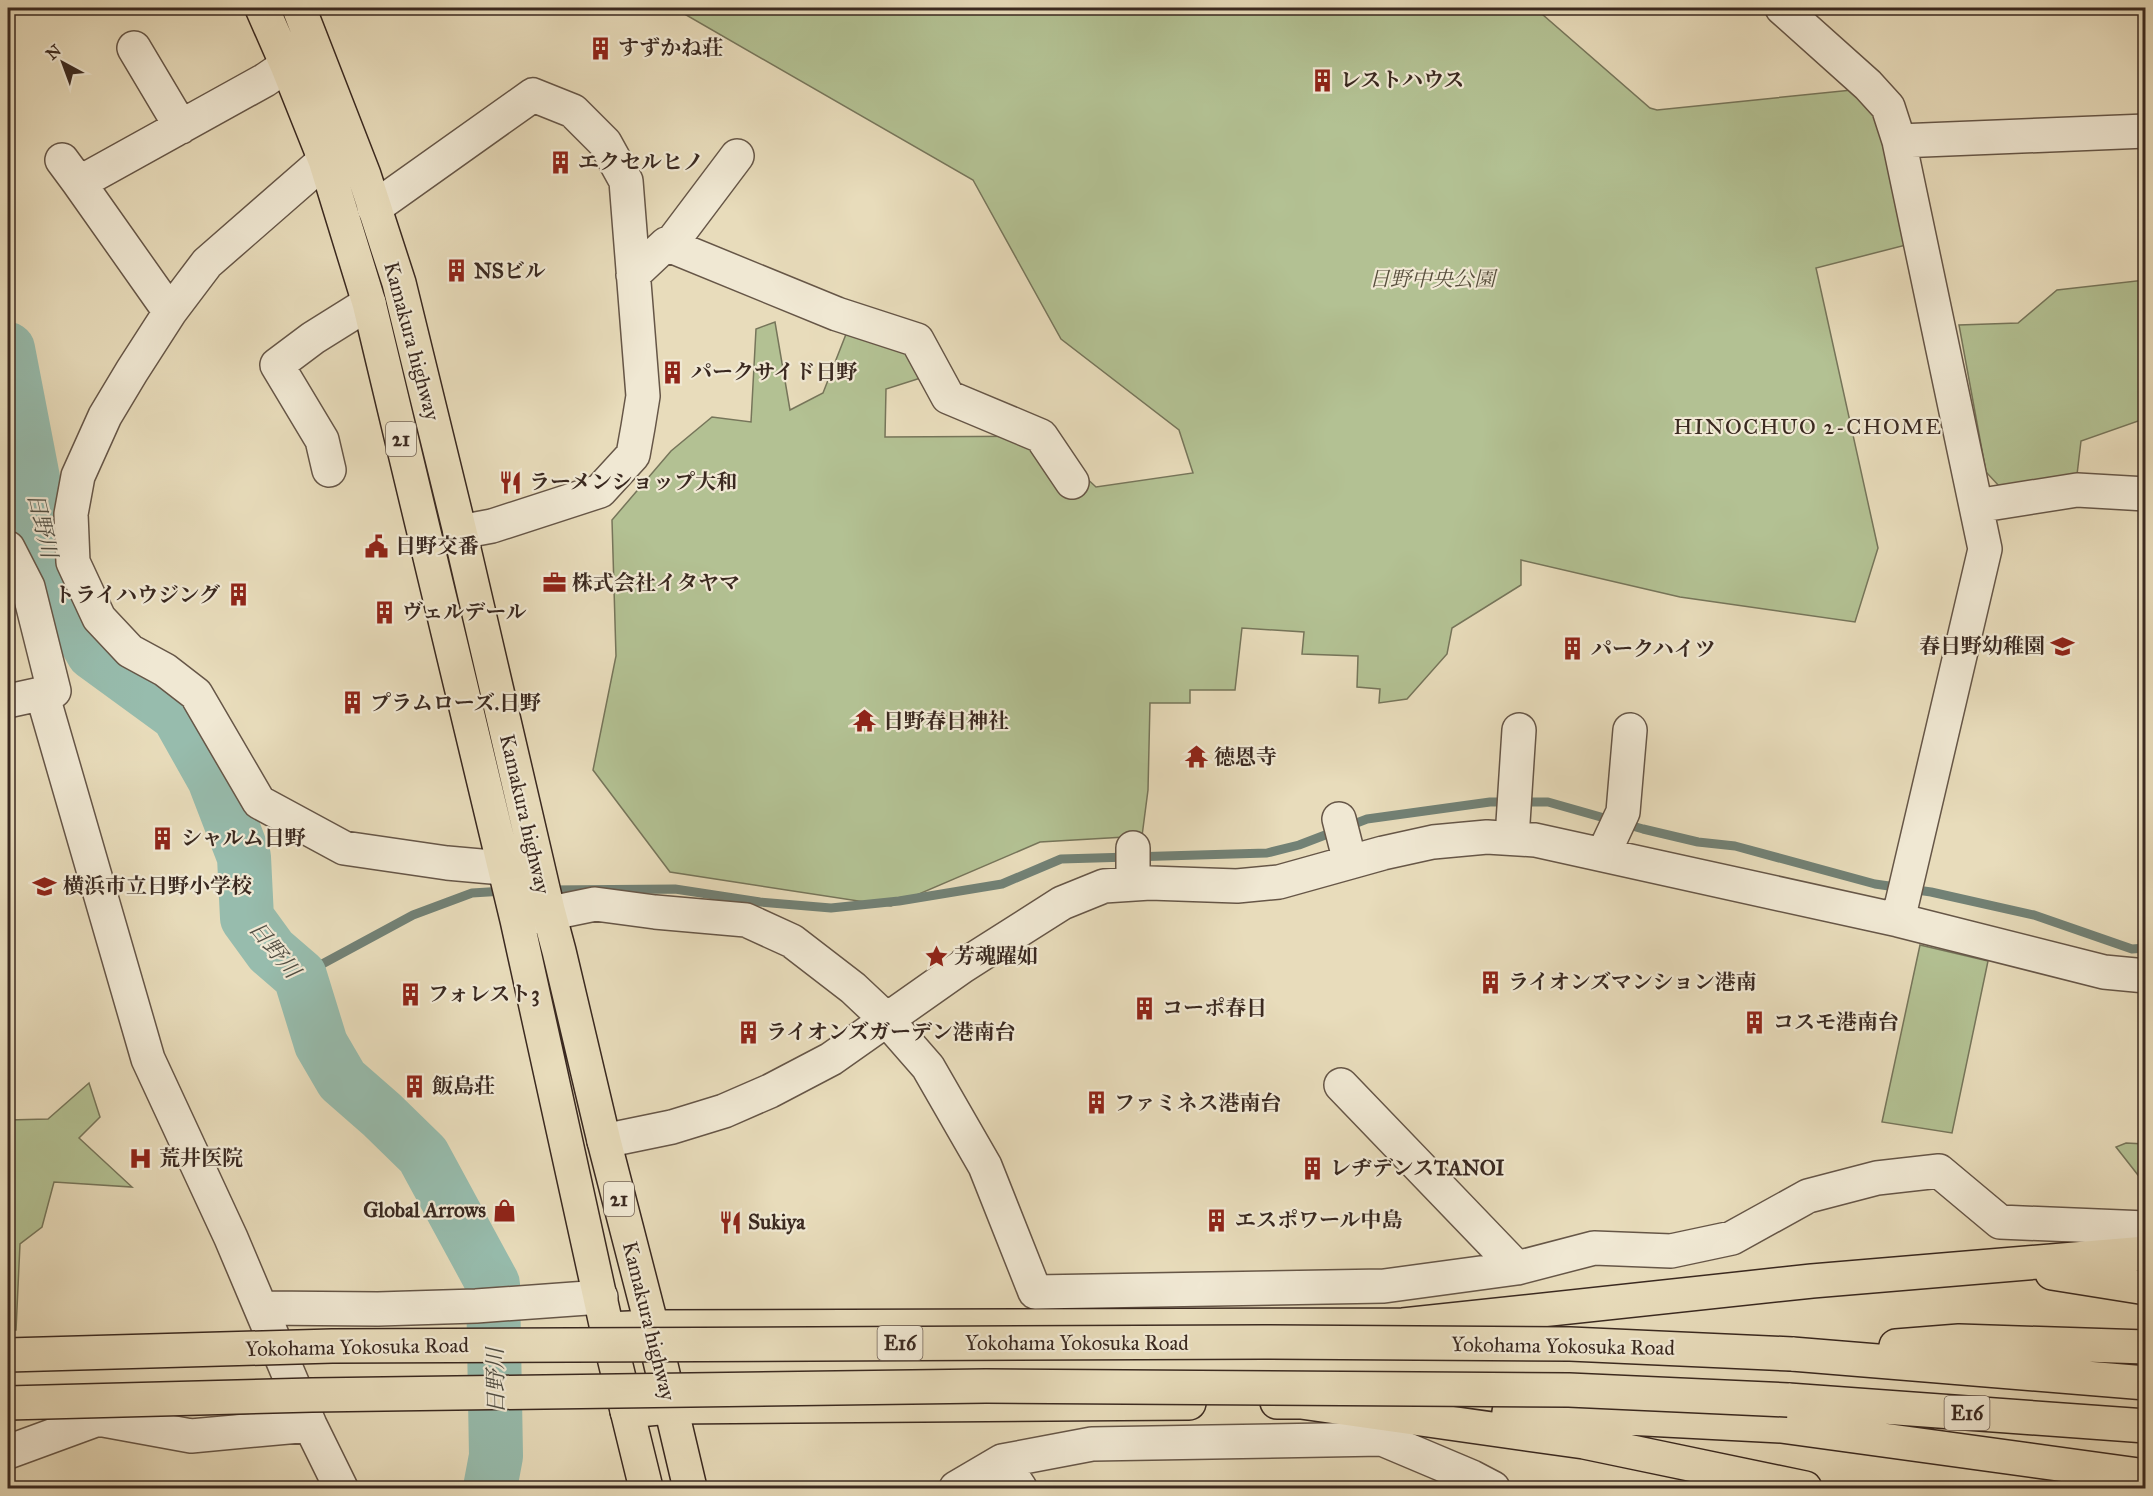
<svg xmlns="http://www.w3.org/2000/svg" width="2153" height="1496" font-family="'IM FELL Great Primer','Noto Serif JP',serif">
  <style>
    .green { fill: #b3c193; stroke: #76755a; stroke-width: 1.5 }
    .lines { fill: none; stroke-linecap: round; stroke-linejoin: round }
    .stream { stroke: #728175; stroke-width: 9 }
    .river { stroke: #97bcad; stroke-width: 54 }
    .street-casing { stroke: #665647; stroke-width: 36 }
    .primary-casing { stroke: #3a2920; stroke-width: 36 }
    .highway-casing { stroke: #3a2920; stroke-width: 36 }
    .street { stroke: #f0e8d3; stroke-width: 33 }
    .primary { stroke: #e8dcbb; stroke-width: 33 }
    .highway { stroke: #e8dcbb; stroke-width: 33 }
    .highway-bridge-casing { stroke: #3a2920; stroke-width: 36; stroke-linecap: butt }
    .highway-bridge { stroke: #e8dcbb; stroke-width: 33 }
    .labels { text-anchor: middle; stroke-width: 4.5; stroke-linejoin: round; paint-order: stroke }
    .shield { fill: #f0e8d3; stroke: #716256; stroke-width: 1.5 }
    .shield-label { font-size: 20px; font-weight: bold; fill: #3a2920 }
    .poi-label { font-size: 21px; font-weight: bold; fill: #3a2920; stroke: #f0e8d3; text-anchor: start }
    .park-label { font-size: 21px; font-style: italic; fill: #584f3d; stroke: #f0e8d3 }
    .street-label { font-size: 21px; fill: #3a2920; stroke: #f0e8d3 }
    .neighbourhood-label { font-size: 22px; letter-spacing: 1.5px; fill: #3a2920; stroke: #f0e8d3 }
    .water-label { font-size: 22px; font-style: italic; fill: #514e43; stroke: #f0e8d3 }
  </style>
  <rect width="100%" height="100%" fill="#e8dcbb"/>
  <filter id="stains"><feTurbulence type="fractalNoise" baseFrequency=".00333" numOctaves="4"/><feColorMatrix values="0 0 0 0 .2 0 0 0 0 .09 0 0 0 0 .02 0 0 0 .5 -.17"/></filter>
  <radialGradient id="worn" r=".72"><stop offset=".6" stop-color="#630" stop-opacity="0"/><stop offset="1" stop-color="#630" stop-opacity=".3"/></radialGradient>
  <path class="green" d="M674,8h861l115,100 7,2 195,-20 23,22 31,133 -90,23 62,280 -23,74 -175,-25 -159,-37v25l-69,43 -5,26 -40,45 -28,4 1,-14 -23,-2 1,-31 -56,-2 2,-22 -62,-4 -7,62h-45v13h-40l-2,87 -6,46 -102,6 -149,64 -221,-34 -77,-102 23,-114 -4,-136 59,-69 41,-34 39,5 5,-93 19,-7 15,88 33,-17 27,-69 63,21 17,30 -44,14 -1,48 156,-1 55,51 97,-14 -14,-43 -118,-91 -88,-159z
    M2145,280v136l-1,3 -63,22 -5,42 -76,4 -14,-15 -27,-147 59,-2 39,-33z
    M1920,945l68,16 -36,172 -70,-11z
    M89,1083l11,34 -21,21 53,49 -78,-5 -12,45 -22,17 -4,86h-8v-210l40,-1z
    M2126,1143l19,1v40l-29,-37z"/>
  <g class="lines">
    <path class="stream" d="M548,890l127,-1 85,13 71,6 68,-7 103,-17 59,-25 206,-6 32,-8 68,-26 123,-17h58l95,27 55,13 37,4 140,38 56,8 103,23 98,34 14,-1
      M300,976l113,-61 59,-22 32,-2"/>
    <path class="river" d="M8,349l37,191 17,59 31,54 85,62 36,64 30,78 3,61 24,33 29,25 21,68 21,36 40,35 41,40 70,129 3,172 -6,32"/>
    <defs>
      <path id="street" d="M1782,8l86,77 20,22 11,34 86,408 -87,371
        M134,48l47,79
        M1899,141l247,-10
        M62,160l17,23
        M325,160l-118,103 -37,49 -38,59 -27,45 -27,60 -7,38 2,48 26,56 31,33 35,19 31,24 63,108 85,46 103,15 56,5
        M374,208l159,-113 40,16 32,32 21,38 17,215 -5,31 -5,28 -33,36 -108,35 -32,6
        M670,245l67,-89
        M633,275l33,-31 171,70 80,26 31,57 93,39 31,46
        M170,312l-91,-129 186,-103 22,-15
        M329,470l-7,-30 -45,-75 36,-27 56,-35
        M1976,506l101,-16 69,4
        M8,548l20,39 26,104 -46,10
        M42,693l106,366 83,179 79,187 31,63
        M1339,819l11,43
        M1512,838l7,-108
        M1133,848v36
        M1603,855l20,-43 7,-82
        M522,919l73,-15 60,8 91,8 46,21 61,47 33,31 42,48 57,99 50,126 349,-6 133,-18 77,-20 77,3 61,-13 76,-42 69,-18 62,-7 61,51 146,6
        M1341,1085l176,183
        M604,1141l68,-14 52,-16 46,-20 61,-32 132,-93 99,-63 42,-17 46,-3 87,3 42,-4 104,-29 50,-11 54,-5 48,3 363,80 206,52 42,4
        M262,1308l116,1 98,-3 125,-9
        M8,1452l90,-33 93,17 119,-11
        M1002,1461l90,-17 290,-5 90,38 21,11
        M956,1488l46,-27 18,27"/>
      <path id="primary" d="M262,8l25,57 38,95 44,143 148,617 90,409 39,159
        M299,8l65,167 35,108 61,249 88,378 11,41 45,190 48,186 38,161"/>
      <path id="highway" d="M2052,1273l94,15
        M607,1329l45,-2 751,-2 409,-44 334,-28
        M1896,1346l63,-5 187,6
        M1792,1354l354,29
        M1788,1400l358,26
        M1277,1402h24l283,40 221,46
        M627,1411l43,-4 519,-4
        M1509,1412l272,14 365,50"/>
    </defs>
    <use href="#street" class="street-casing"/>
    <use href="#primary" class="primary-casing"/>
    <use href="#highway" class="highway-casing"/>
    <use href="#street" class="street"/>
    <use href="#primary" class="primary"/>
    <use href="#highway" class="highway"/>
    <defs>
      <path id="highway-bridge" d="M8,1355l324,-9 932,-4 306,2 222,10
        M8,1403l304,-8 674,-9 583,4 219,10"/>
    </defs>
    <use href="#highway-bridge" class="highway-bridge-casing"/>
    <use href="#highway-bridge" class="highway-bridge"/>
  </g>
  <defs>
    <symbol id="building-bare" viewBox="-9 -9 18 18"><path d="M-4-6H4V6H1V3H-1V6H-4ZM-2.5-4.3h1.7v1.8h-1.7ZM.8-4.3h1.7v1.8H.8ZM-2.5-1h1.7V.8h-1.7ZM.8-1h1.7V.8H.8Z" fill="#8f2418" stroke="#f0e8d3" stroke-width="2.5" paint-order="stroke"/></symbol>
    <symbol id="restaurant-bare" viewBox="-9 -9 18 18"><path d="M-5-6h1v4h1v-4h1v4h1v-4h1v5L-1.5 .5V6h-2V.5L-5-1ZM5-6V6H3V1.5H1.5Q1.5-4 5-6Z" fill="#8f2418" stroke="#f0e8d3" stroke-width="2.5" paint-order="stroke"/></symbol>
    <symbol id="civic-bare" viewBox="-9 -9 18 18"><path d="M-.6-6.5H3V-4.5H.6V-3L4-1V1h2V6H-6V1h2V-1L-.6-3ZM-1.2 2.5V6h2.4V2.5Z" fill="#8f2418" stroke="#f0e8d3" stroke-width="2.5" paint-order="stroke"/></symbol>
    <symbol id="office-bare" viewBox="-9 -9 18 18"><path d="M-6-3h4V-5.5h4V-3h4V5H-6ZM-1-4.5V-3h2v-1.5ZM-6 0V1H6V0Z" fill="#8f2418" stroke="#f0e8d3" stroke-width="2.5" paint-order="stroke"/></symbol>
    <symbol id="school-bare" viewBox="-9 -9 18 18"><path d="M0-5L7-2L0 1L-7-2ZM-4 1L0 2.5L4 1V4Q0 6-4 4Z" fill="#8f2418" stroke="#f0e8d3" stroke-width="2.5" paint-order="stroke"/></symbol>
    <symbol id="temple-bare" viewBox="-9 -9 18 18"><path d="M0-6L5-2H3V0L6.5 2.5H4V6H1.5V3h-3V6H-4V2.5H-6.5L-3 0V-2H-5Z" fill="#8f2418" stroke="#f0e8d3" stroke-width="2.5" paint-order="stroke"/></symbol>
    <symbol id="sight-bare" viewBox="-9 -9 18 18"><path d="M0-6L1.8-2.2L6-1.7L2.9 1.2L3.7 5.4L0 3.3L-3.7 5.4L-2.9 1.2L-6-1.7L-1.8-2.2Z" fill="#8f2418" stroke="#f0e8d3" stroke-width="2.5" paint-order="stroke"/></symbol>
    <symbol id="hospital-bare" viewBox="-9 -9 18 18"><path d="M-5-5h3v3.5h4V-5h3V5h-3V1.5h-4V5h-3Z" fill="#8f2418" stroke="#f0e8d3" stroke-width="2.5" paint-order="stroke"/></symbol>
    <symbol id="shop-bare" viewBox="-9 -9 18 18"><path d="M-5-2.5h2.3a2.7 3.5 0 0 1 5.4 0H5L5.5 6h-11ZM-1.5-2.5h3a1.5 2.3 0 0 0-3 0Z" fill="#8f2418" stroke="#f0e8d3" stroke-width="2.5" paint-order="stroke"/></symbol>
  </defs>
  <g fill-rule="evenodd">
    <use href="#building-bare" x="584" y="32" width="33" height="33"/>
    <use href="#building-bare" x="1306" y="64" width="33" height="33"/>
    <use href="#building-bare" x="544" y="146" width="33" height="33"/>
    <use href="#building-bare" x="440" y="254" width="33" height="33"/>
    <use href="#building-bare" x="656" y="356" width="33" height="33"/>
    <use href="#restaurant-bare" x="494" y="466" width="33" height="33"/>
    <use href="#civic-bare" x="360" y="530" width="33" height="33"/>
    <use href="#office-bare" x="538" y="566" width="33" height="33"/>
    <use href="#building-bare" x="222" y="578" width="33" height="33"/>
    <use href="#building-bare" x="368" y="596" width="33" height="33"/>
    <use href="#school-bare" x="2046" y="630" width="33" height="33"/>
    <use href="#building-bare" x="1556" y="632" width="33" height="33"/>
    <use href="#building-bare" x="336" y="686" width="33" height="33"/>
    <use href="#temple-bare" x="848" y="704" width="33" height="33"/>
    <use href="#temple-bare" x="1180" y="740" width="33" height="33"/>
    <use href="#building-bare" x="146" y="822" width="33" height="33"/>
    <use href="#school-bare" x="28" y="870" width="33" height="33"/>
    <use href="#sight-bare" x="920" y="940" width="33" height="33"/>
    <use href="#building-bare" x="1474" y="966" width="33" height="33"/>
    <use href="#building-bare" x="394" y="978" width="33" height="33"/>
    <use href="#building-bare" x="1128" y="992" width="33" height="33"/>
    <use href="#building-bare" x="1738" y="1006" width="33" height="33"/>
    <use href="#building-bare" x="732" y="1016" width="33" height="33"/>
    <use href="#building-bare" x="398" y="1070" width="33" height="33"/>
    <use href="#building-bare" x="1080" y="1086" width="33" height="33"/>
    <use href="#hospital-bare" x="124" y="1142" width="33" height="33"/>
    <use href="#building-bare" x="1296" y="1152" width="33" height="33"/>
    <use href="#shop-bare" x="488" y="1194" width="33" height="33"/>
    <use href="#building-bare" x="1200" y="1204" width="33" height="33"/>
    <use href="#restaurant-bare" x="714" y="1206" width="33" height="33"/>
  </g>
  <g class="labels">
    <g class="shield">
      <rect x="386" y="422" width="30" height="34" rx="4.5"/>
      <rect x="604" y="1182" width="30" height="34" rx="4.5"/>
      <rect x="877.5" y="1326" width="45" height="34" rx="4.5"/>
      <rect x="1944.5" y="1396" width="45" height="34" rx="4.5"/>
    </g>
    <g class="shield-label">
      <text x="401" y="446">21</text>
      <text x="619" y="1206">21</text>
      <text x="900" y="1350">E16</text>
      <text x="1967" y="1420">E16</text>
    </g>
    <g class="poi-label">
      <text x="618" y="55">すずかね荘</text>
      <text x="1340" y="87">レストハウス</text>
      <text x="578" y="169">エクセルヒノ</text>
      <text x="474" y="278">NSビル</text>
      <text x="691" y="379">パークサイド日野</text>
      <text x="529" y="489">ラーメンショップ大和</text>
      <text x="395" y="553">日野交番</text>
      <text x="572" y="590">株式会社イタヤマ</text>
      <text x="220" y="602" text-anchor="end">トライハウジング</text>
      <text x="402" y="619">ヴェルデール</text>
      <text x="2045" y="653" text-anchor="end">春日野幼稚園</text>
      <text x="1591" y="656">パークハイツ</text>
      <text x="370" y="710">プラムローズ.日野</text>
      <text x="883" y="728">日野春日神社</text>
      <text x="1214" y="764">徳恩寺</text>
      <text x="181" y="845">シャルム日野</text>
      <text x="63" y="893">横浜市立日野小学校</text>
      <text x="954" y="963">芳魂躍如</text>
      <text x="1508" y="989">ライオンズマンション港南</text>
      <text x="428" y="1001">フォレスト3</text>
      <text x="1162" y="1015">コーポ春日</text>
      <text x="1773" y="1029">コスモ港南台</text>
      <text x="766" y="1039">ライオンズガーデン港南台</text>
      <text x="432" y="1093">飯島荘</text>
      <text x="1114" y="1110">ファミネス港南台</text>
      <text x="159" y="1165">荒井医院</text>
      <text x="1330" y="1175">レヂデンスTANOI</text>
      <text x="486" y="1217" text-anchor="end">Global Arrows</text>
      <text x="1235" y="1227">エスポワール中島</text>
      <text x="748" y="1229">Sukiya</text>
    </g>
    <g class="park-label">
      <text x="1432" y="286">日野中央公園</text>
    </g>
    <g class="street-label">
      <text transform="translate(412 341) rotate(75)" y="7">Kamakura highway</text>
      <text transform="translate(525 814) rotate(77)" y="7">Kamakura highway</text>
      <text transform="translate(649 1321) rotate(76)" y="7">Kamakura highway</text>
      <text x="1077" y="1350">Yokohama Yokosuka Road</text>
      <text transform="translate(1563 1346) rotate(1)" y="7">Yokohama Yokosuka Road</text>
      <text transform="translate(357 1347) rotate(-1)" y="7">Yokohama Yokosuka Road</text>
    </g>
    <g class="neighbourhood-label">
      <text x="1808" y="434">HINOCHUO 2-CHOME</text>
    </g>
    <g class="water-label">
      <text transform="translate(43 525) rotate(77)" y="8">日野川</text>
      <text transform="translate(275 949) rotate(51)" y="8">日野川</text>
      <text transform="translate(495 1381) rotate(-91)" y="8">日野川</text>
    </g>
  </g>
  <rect width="2153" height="1496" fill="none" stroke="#e8dcbb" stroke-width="30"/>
  <rect x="9" y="9" width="2135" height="1478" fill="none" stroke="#3a2920" stroke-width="3"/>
  <rect x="15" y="15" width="2123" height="1466" fill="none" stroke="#3a2920" stroke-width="1.5"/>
  <g transform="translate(63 63) rotate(319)" stroke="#f0e8d3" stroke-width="4.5" paint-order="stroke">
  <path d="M0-4.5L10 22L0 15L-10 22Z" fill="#3a2920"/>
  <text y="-9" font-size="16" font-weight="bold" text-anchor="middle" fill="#3a2920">N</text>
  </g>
  <rect width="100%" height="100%" filter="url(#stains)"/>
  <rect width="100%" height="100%" fill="url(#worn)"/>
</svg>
